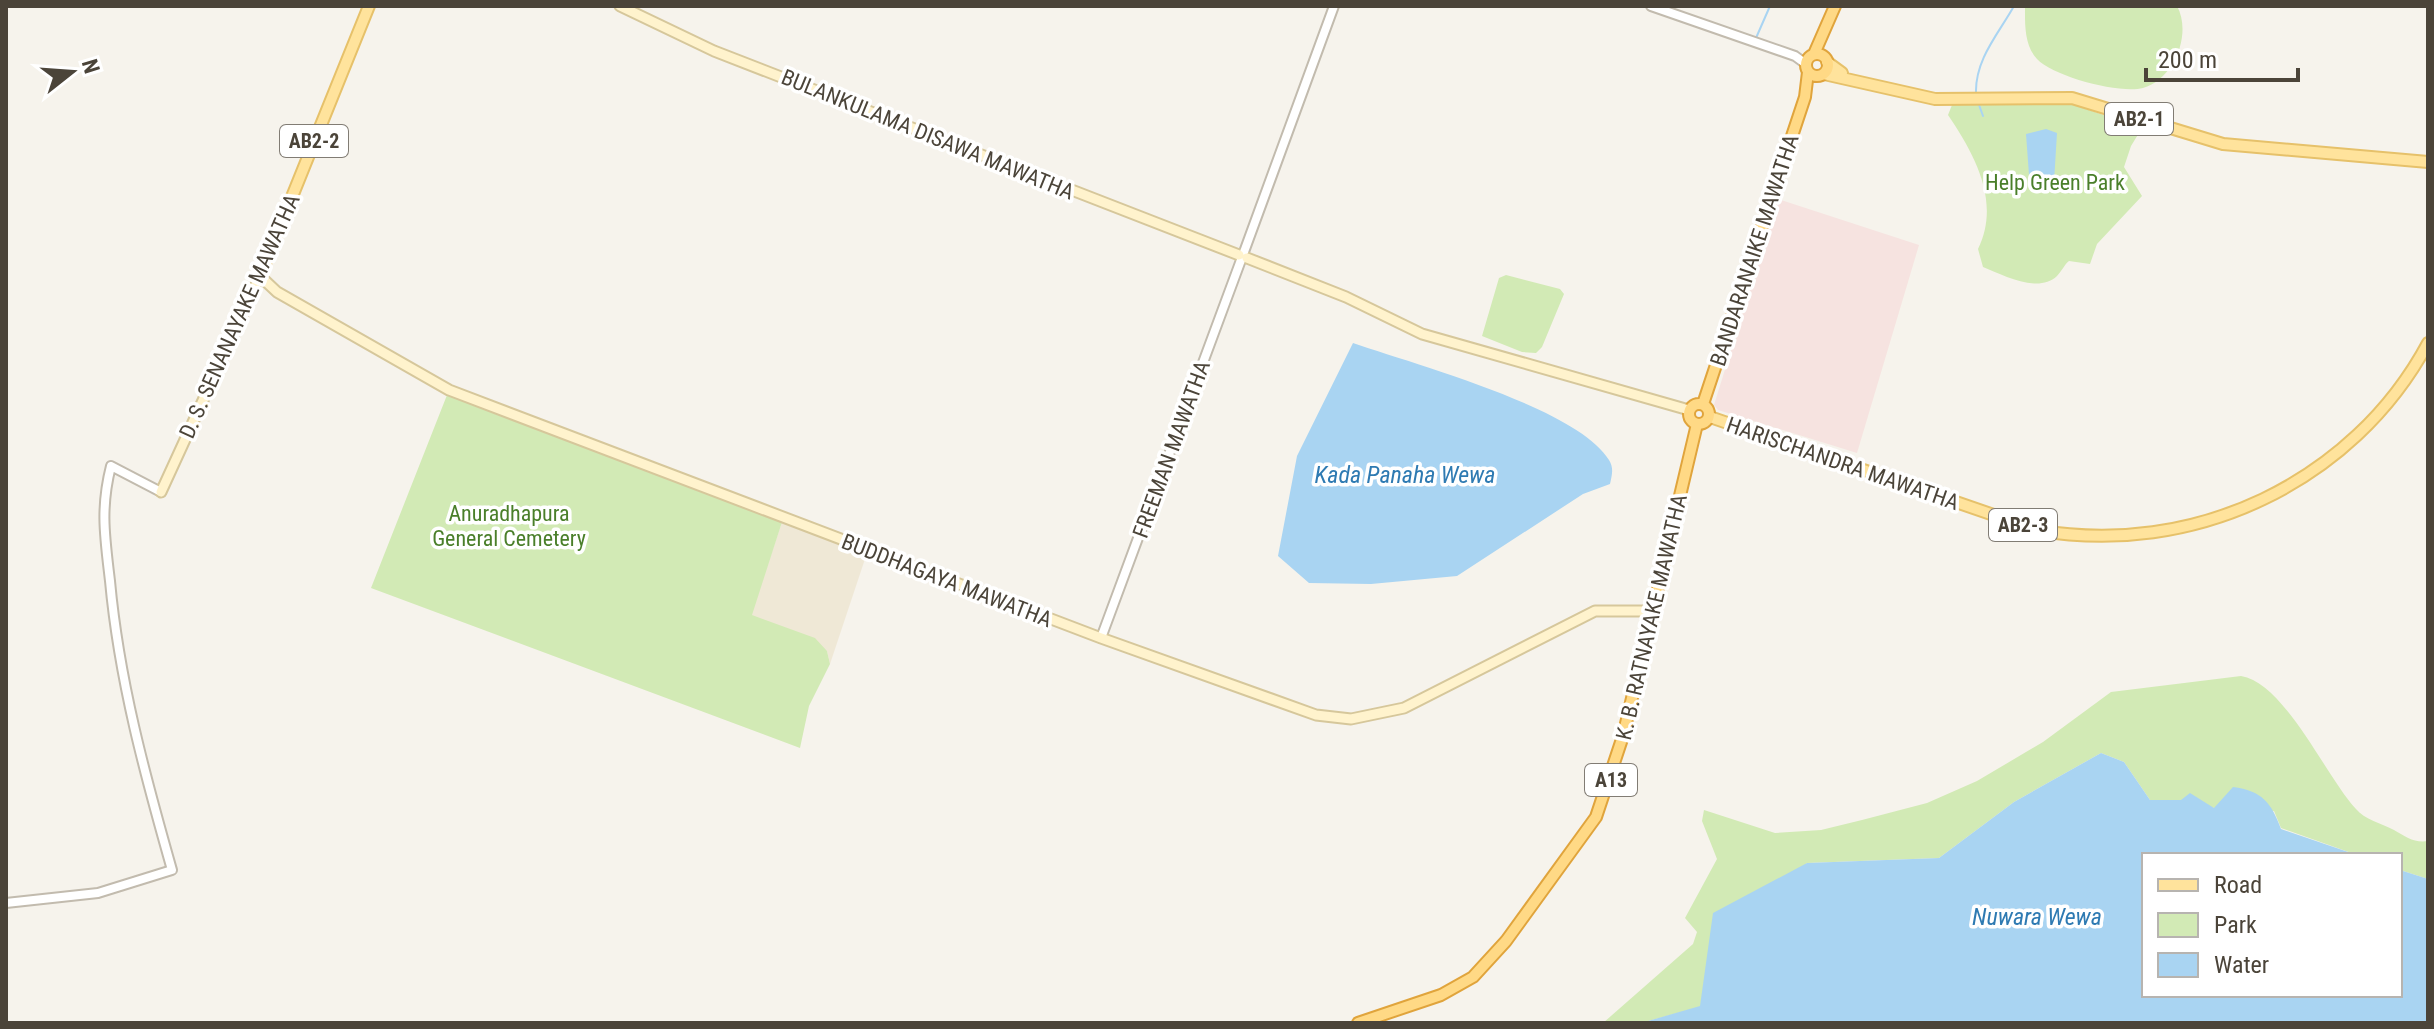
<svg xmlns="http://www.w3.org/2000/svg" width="2434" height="1029" font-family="'Roboto Condensed',sans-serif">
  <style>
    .education { fill: #efe8d6 }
    .medical { fill: #f6e3e0 }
    .green { fill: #d2eab5 }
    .water { fill: #a9d4f2 }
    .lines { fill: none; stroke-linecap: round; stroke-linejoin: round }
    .stream { stroke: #a9d4f2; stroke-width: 2 }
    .tertiary-casing { stroke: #c2bbae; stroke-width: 12 }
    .secondary-casing { stroke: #d6c79b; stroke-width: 13 }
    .primary-casing { stroke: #e6c16a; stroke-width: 14 }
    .trunk-casing { stroke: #e0a43c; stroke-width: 14 }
    .tertiary { stroke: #fff; stroke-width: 8 }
    .secondary { stroke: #fff3cd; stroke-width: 9 }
    .primary { stroke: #ffe39c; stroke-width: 10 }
    .trunk { stroke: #ffd985; stroke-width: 10 }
    .labels { text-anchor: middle; stroke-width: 7; stroke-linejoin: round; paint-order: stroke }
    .shield { fill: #fff; stroke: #817c74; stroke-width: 2 }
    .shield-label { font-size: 20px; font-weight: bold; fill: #4b4439 }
    .street-label { font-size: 22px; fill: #4b4439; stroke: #fff }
    .park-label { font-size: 22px; fill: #4a7f2a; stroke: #fff }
    .water-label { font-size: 24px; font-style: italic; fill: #2e7ab2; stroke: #fff }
  </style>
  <rect width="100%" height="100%" fill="#f6f3ec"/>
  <path class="education" d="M783,519l85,31 -38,114 -3,-13 -76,-36z"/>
  <path class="medical" d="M1778,199l141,46 -62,208 -139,-43 -4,-5z"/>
  <path class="green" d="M2025,6h152c15,27 -2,73 -34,82 -23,6 -89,-11 -106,-29 -13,-14 -12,-35 -12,-53z
    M2011,103l63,2 68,23 -11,18 -7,21 18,29 -45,48 -7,20 -21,-3c-5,4 -7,10 -12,15 -19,18 -54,-1 -74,-9l-5,-18c23,-47 -3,-94 -30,-134l4,-10z
    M1506,275l54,14 4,5 -22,53 -6,6 -14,-1 -40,-16 17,-58z
    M449,390l334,129 -31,96 63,23 12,13 3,13 -21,42 -9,42 -429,-160z
    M2241,676c44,7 85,101 115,133 8,10 26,15 38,21 12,7 20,13 34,11v38l-28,-9v-15h-43l-76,-27 -7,-17 -60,-3 -33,-8h-31l-26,-38 -23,-9 -87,49 -75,56 -132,5 -107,144 -59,16h-38l90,-79 4,-12 -12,-14 32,-59 -15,-38 2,-11 71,23 46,-3 41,-10 65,-17 50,-22 66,-39 68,-50z"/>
  <path class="water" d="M2046,129l11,4 -3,49 -10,2 -15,-9 -3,-41z
    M1353,343c60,21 225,65 256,117 5,8 3,15 1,24l-27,10 -126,82 -86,8 -62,-1 -31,-27 19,-100z
    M2101,753l23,9 26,38h31l9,-7 24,15 19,-21c29,4 38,15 48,42l76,26h-213v140h256v-125l28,9v144h-787l59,-17 13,-93 94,-50 132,-5 75,-56z"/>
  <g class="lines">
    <path class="stream" d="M1756,38l14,-32
      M1976,93c-1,-34 23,-60 38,-87
      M1978,102l5,14"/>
    <defs>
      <path id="tertiary" d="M1651,6l144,50 11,8
        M1244,252l90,-246
        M1101,638l140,-378
        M6,903l92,-10 74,-23c-27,-95 -53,-190 -62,-289 -5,-43 -10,-72 1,-115l50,26"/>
      <path id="secondary" d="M620,6l94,45 525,204
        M1247,258l99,39 76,37 267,76
        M260,276l17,16 172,98 652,248 215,77 35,4 53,-11 191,-97h57
        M161,492l99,-216"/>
      <path id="primary" d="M1827,62l15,11
        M1824,74l111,25 137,-1 151,46 205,18
        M260,276l109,-270
        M1710,417l327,113c155,28 316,-47 391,-187"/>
      <path id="trunk" d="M1806 65a11 11 0 1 1 22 0a11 11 0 1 1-22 0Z
        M1814,54l21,-48
        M1689 414a10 10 0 1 1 20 0a10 10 0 1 1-20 0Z
        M1703,404l102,-307 3,-25
        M1358,1023l83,-28 32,-18 33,-36 90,-124 27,-81 74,-312"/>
    </defs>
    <use href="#tertiary" class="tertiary-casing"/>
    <use href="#secondary" class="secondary-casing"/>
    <use href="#primary" class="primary-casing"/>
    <use href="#trunk" class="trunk-casing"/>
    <use href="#tertiary" class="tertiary"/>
    <use href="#secondary" class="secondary"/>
    <use href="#primary" class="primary"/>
    <use href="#trunk" class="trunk"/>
  </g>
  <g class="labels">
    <g class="shield">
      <rect x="2105" y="103" width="68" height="32" rx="6"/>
      <rect x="280" y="125" width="68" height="32" rx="6"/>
      <rect x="1989" y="509" width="68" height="32" rx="6"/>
      <rect x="1585" y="764" width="52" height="32" rx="6"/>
    </g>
    <g class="shield-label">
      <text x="2139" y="126">AB2-1</text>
      <text x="314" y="148">AB2-2</text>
      <text x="2023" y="532">AB2-3</text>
      <text x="1611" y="787">A13</text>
    </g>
    <g class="street-label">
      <text transform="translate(928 134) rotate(22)" y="8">BULANKULAMA DISAWA MAWATHA</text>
      <text transform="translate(1754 250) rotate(-72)" y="8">BANDARANAIKE MAWATHA</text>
      <text transform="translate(239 316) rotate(-66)" y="8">D. S. SENANAYAKE MAWATHA</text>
      <text transform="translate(1171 449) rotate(-70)" y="8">FREEMAN MAWATHA</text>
      <text transform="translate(1843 463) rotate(19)" y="8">HARISCHANDRA MAWATHA</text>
      <text transform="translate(947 580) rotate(21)" y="8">BUDDHAGAYA MAWATHA</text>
      <text transform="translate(1651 617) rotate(-77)" y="8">K. B. RATNAYAKE MAWATHA</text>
    </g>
    <g class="park-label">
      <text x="2055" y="190">Help Green Park</text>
      <text x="509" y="521">Anuradhapura<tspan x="509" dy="25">General Cemetery</tspan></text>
    </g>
    <g class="water-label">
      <text x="1405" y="483">Kada Panaha Wewa</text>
      <text x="2037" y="925">Nuwara Wewa</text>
    </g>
  </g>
  <rect width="2434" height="1029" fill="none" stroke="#4b4439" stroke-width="16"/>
  <rect x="2142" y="853" width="260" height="144" fill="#ffffff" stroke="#b7b4b0" stroke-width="2"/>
  <rect x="2158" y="879" width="40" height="12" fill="#ffe39c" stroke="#b7b4b0" stroke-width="2"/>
  <text x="2214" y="893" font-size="24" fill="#4b4439">Road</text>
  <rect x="2158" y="913" width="40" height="24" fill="#d2eab5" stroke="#b7b4b0" stroke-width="2"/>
  <text x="2214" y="933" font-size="24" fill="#4b4439">Park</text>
  <rect x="2158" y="953" width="40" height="24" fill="#a9d4f2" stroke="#b7b4b0" stroke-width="2"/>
  <text x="2214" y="973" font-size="24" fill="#4b4439">Water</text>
  <g transform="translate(72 72) rotate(73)" stroke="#ffffff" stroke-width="6" paint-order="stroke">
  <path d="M0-6L14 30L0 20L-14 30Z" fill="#4b4439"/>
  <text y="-12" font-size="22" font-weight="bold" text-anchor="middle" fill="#4b4439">N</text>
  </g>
  <path d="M2146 68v12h152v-12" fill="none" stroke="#4b4439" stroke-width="4"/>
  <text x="2158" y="68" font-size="24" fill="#4b4439" stroke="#ffffff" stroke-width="6" paint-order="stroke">200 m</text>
</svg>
